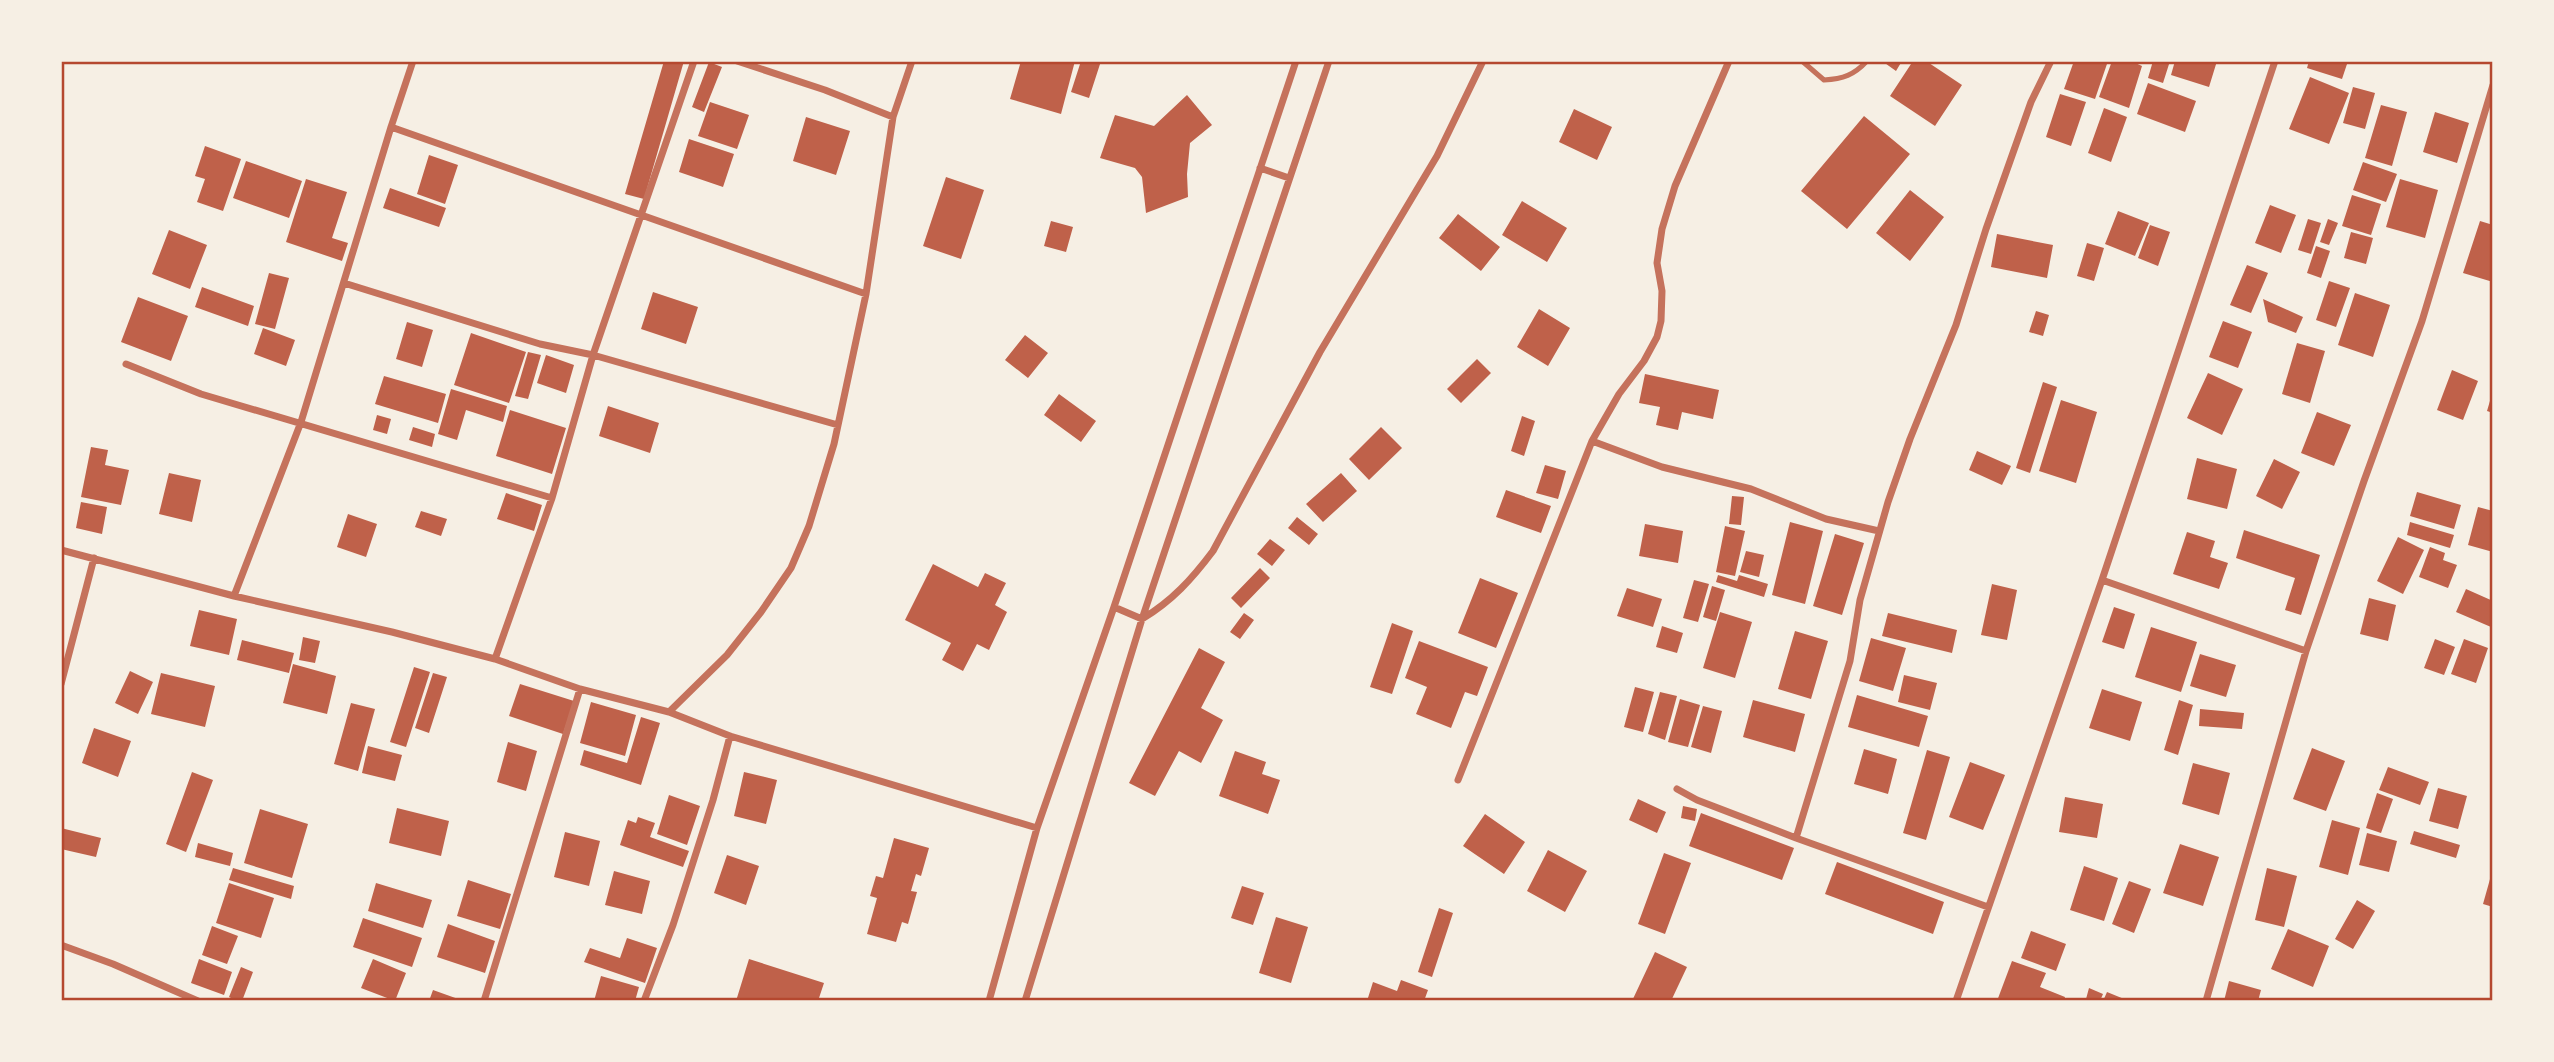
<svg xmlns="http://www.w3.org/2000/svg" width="2554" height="1062" font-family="Commissioner,sans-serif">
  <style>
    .building { fill: #bf614a }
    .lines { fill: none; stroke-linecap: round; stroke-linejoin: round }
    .service { stroke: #c5725c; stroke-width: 5 }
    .minor { stroke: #c5725c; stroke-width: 7 }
    .neatline { fill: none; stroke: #b5482f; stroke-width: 2.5 }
  </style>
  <rect width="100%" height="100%" fill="#f6efe4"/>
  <path class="building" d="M664,61h20l-40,138 -19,-5z
    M1021,61h54l-14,53 -51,-15z
    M1081,61h20l-12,37 -18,-6z
    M1882,61h20l-6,10z
    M1913,61h13l36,24 -27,41 -45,-30z
    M2074,61h34l-13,38 -31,-10z
    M2112,61h19l11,5 -13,42 -30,-11z
    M2153,61h17l-7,22 -15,-5z
    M2175,61h42l-8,26 -38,-12z
    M2309,61h39l-6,18 -35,-11z
    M709,62l13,5 -18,45 -12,-5z
    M2310,77l39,16 -20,51 -40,-15z
    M2148,83l48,18 -11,31 -48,-18z
    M2353,87l22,6 -10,36 -22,-6z
    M2060,94l26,8 -15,44 -25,-9z
    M1187,95l25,30 -22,18 -3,31 1,23 -42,16 -4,-36 -7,-9 -35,-10 15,-43 39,11z
    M710,102l39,13 -12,34 -39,-13z
    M2381,105l26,7 -15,54 -27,-8z
    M2104,108l23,9 -16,45 -23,-9z
    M1574,109l38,18 -15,33 -38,-18z
    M2435,112l34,11 -12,40 -34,-11z
    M1864,116l46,38 -63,75 -46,-38z
    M806,117l44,14 -14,44 -43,-14z
    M689,139l45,15 -11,33 -44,-15z
    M205,146l36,13 -18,52 -26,-9 8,-23 -10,-3z
    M429,155l29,10 -13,39 -28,-10z
    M246,161l56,20 -13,37 -56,-20z
    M2363,162l34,12 -11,28 -33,-12z
    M946,177l38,13 -23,69 -38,-13z
    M306,179l41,13 -15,46 16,5 -6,18 -56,-19z
    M2400,179l38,11 -13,48 -39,-11z
    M390,188l56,20 -7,19 -56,-19z
    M1910,190l34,27 -34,44 -34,-28z
    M2352,195l29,9 -10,31 -29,-9z
    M1522,201l45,27 -20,34 -45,-27z
    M2270,205l26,10 -15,38 -26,-10z
    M2118,211l31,12 -14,33 -30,-12z
    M1458,214l42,33 -19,24 -42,-33z
    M2308,219l13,4 -10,31 -13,-4z
    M2328,219l10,4 -9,22 -9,-3z
    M1051,221l22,6 -7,25 -22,-6z
    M2480,221l13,4v57l-30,-9z
    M2150,225l20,7 -12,34 -20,-8z
    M169,230l38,15 -17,44 -38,-15z
    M2351,232l22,6 -7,26 -22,-6z
    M1997,234l56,11 -6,33 -56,-11z
    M2087,243l17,5 -10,33 -17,-5z
    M2316,246l14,5 -9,27 -14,-5z
    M2247,265l21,8 -17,40 -21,-8z
    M269,273l20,5 -14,51 -20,-5z
    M2329,281l21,7 -14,39 -20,-7z
    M202,287l52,19 -6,20 -53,-19z
    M653,292l45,15 -12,37 -45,-15z
    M2355,293l35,12 -17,52 -35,-12z
    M138,297l50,19 -17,45 -50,-19z
    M2263,299l40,18 -7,16 -28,-11z
    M1539,309l31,19 -22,38 -31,-19z
    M2036,311l13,4 -6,21 -14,-4z
    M2223,321l29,11 -14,36 -29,-11z
    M407,322l26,8 -11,37 -26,-8z
    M263,328l32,12 -9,26 -32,-12z
    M471,333l55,19 -17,51 -55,-18z
    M1025,335l23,18 -20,25 -23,-18z
    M2297,343l28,8 -15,52 -28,-9z
    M528,352l13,3 -13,44 -13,-3z
    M546,355l28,10 -8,28 -29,-10z
    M1477,359l14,14 -30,30 -14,-14z
    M2452,370l26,11 -15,39 -26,-10z
    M2208,373l35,16 -21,46 -35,-17z
    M1645,374l74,16 -6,29 -31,-7 -4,18 -22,-5 4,-18 -21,-4z
    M384,376l62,18 -8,29 -63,-19z
    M2043,382l14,5 -27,86 -14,-5z
    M451,389l56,17 -4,16 -37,-12 -9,30 -19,-6z
    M1059,394l37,27 -15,21 -37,-27z
    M2492,394h1v19l-6,-2z
    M2061,400l36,12 -21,71 -37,-12z
    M608,406l51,17 -9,30 -51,-17z
    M510,410l56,18 -14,46 -56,-18z
    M2317,412l34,13 -17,41 -33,-13z
    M377,415l14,4 -4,15 -14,-4z
    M1522,416l13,5 -11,35 -13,-5z
    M413,427l22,7 -3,13 -23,-7z
    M1381,427l21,21 -33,32 -20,-21z
    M91,447l17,3 -3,15 24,5 -8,35 -40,-8z
    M1977,451l34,15 -9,19 -33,-15z
    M2197,458l40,11 -10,40 -40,-10z
    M2274,459l26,13 -18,37 -26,-13z
    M1545,465l21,6 -8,28 -22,-6z
    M169,473l32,7 -9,42 -33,-8z
    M1341,473l16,18 -34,31 -17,-18z
    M1506,490l45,16 -10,27 -45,-16z
    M2417,492l44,13 -7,24 -44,-13z
    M506,493l36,12 -8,26 -37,-12z
    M1732,496l12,1 -3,28 -12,-1z
    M81,502l26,5 -5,27 -26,-6z
    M2478,507l15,4v41l-25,-7z
    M421,511l26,8 -6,17 -26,-9z
    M348,514l29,10 -11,33 -29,-10z
    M1297,517l21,17 -9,11 -21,-17z
    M1790,522l33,9 -18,73 -33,-9z
    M2410,522l44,13 -4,13 -43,-13z
    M1645,524l38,7 -5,32 -39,-7z
    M1725,526l20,5 -10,45 -19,-4z
    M2244,530l76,25 -19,60 -16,-5 10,-32 -59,-20z
    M2187,532l28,9 -5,16 18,6 -9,26 -46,-15z
    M1835,534l29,9 -22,72 -29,-9z
    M2398,537l26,13 -21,44 -26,-13z
    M1270,539l15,11 -13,16 -15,-12z
    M2430,547l15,6 -2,7 14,5 -9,23 -29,-11z
    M1746,551l18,4 -5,22 -19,-5z
    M933,564l45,23 7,-14 21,10 -11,22 12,7 -18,38 -12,-6 -14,27 -21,-11 9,-17 -46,-23z
    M1260,568l10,10 -29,30 -10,-10z
    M1718,575l19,6 2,-6 29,9 -4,13 -48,-15z
    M1480,578l38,15 -22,55 -38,-15z
    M1694,580l15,4 -11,38 -15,-4z
    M1992,584l25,6 -10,50 -26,-5z
    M1712,586l13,4 -9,31 -13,-4z
    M1627,588l35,11 -9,28 -36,-11z
    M2466,589l27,12 -2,26 -35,-15z
    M2369,598l27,7 -8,36 -28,-7z
    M2114,607l21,7 -11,35 -22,-7z
    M199,610l38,9 -8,36 -39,-9z
    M1720,612l32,10 -17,56 -32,-10z
    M1244,613l10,7 -14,19 -10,-7z
    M1888,613l69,17 -5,23 -70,-17z
    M1392,623l21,8 -21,63 -22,-7z
    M1662,626l21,7 -6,20 -21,-6z
    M2151,627l46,15 -16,50 -46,-15z
    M1795,631l33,10 -17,58 -33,-10z
    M303,637l17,4 -5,22 -16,-3z
    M1871,638l35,10 -13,43 -34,-10z
    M2435,639l20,8 -11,28 -20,-7z
    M2464,639l24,9 -12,35 -25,-9z
    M242,640l52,13 -5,20 -52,-13z
    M1419,641l69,26 -11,29 -12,-4 -14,36 -35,-14 11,-27 -22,-9z
    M1199,648l26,14 -24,46 22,12 -22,43 -22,-12 -24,45 -26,-13z
    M2200,654l36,11 -10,32 -36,-11z
    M293,664l43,12 -9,38 -44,-11z
    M414,667l16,5 -24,75 -16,-5z
    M130,671l23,11 -15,32 -23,-11z
    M161,673l54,13 -10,41 -54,-13z
    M433,673l14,4 -18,56 -14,-5z
    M1904,675l33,8 -7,27 -32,-8z
    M520,684l54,17 -11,33 -54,-18z
    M1635,687l19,5 -11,40 -19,-5z
    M2102,689l40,13 -12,39 -41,-13z
    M1660,692l17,4 -12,44 -17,-6z
    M1857,695l71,21 -9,31 -71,-20z
    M1680,699l20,6 -12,42 -20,-5z
    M1753,700l52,14 -10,38 -52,-15z
    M2179,700l14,5 -15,50 -14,-5z
    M591,702l45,13 -11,41 -45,-13z
    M351,703l24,6 -17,62 -24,-7z
    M1703,706l19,5 -11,42 -20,-6z
    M2200,709l44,4 -2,16 -43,-3z
    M641,717l19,6 -19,62 -61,-20 4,-15 43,13z
    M94,728l37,13 -13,36 -36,-14z
    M508,742l29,9 -11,40 -29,-9z
    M368,746l34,9 -7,26 -33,-8z
    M2312,748l33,13 -19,50 -33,-12z
    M1864,749l33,10 -9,35 -34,-10z
    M1927,750l23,7 -24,83 -23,-7z
    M1235,751l31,11 -4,12 18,6 -12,34 -49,-18z
    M1970,762l35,13 -22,55 -34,-13z
    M2193,763l37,10 -11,42 -37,-11z
    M2388,767l41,15 -9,23 -41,-15z
    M192,772l21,8 -27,72 -20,-8z
    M744,772l33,8 -11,44 -32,-8z
    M2438,788l29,8 -9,33 -29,-8z
    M2377,793l16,6 -12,34 -15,-5z
    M669,795l31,11 -13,39 -30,-11z
    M2065,797l38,7 -6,34 -38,-6z
    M1638,799l28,13 -9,21 -28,-13z
    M1683,806l14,3 -2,12 -14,-3z
    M397,808l52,13 -8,35 -52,-13z
    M260,809l48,15 -16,54 -48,-15z
    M1701,813l93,35 -12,32 -93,-34z
    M1485,814l40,28 -21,32 -41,-28z
    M638,817l17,6 -5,14 39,14 -6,16 -63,-22 8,-25 8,3z
    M2332,820l28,8 -12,47 -29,-8z
    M61,828l40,10 -5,19 -35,-8z
    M2414,831l46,14 -4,13 -46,-14z
    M565,832l35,9 -11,45 -35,-9z
    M2367,833l30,8 -8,31 -30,-7z
    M894,838l35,10 -8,28 -5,-2 -5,17 6,1 -9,32 -6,-2 -6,20 -29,-8 10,-36 -7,-2 6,-20 7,2z
    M198,843l35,10 -3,13 -35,-9z
    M2180,844l39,13 -16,49 -40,-13z
    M1548,850l39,21 -22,41 -38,-21z
    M1664,853l27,10 -26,71 -27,-10z
    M727,855l32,11 -13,39 -32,-12z
    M1837,862l107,40 -11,32 -108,-40z
    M2084,866l34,12 -14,43 -34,-11z
    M233,868l61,18 -3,13 -62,-19z
    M2267,868l30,8 -13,51 -29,-7z
    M614,871l36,10 -8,33 -37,-9z
    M2492,872h1v35l-10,-3z
    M468,880l43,14 -11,35 -43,-13z
    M2129,881l22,8 -17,44 -22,-9z
    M229,883l45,15 -13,40 -45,-15z
    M376,883l56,17 -9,28 -55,-17z
    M1242,886l22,7 -11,32 -22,-7z
    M2357,900l18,11 -22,38 -18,-10z
    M1439,908l14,5 -21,64 -14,-5z
    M1276,917l32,10 -17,56 -32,-10z
    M363,918l59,20 -10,29 -59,-20z
    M448,924l47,17 -10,32 -48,-16z
    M212,926l26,10 -11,28 -25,-9z
    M2288,929l41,17 -16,41 -42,-18z
    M2031,931l35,13 -10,27 -35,-13z
    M627,938l30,10 -12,35 -61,-21 6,-14 30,10z
    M1655,952l32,15 -16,34h-39z
    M199,959l33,13 -8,23 -33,-12z
    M373,959l33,14 -11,28 -34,-13z
    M749,959l75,24 -6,18h-82z
    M2012,961l34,12 -6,14 25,10 -1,4h-67z
    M241,967l12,5 -11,29h-5l-8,-4z
    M601,976l38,11 -4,14h-41z
    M1401,980l27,10 -4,11h-57l6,-19 24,9z
    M2229,981l32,9 -3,11h-34z
    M2089,988l14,6 -3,7 -14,-2z
    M433,990l28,10v1h-32z
    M2107,992l22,9h-26z"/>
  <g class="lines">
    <path class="service" d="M1802,61l22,19c19,-1 30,-5 43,-19"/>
    <path class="minor" d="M737,61l88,29 68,27
      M391,127l475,167
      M1260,168l29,10
      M344,283l196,61 53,11 245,70
      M126,364l75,30 351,104
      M1592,441l70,26 89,22 75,30 53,12
      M61,550l173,46 158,36 103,27 85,30 89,23 58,-57 34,-43 30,-44 18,-42 25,-82 32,-150 27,-177 19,-56
      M2102,580l204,71
      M234,596l67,-174 90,-295 22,-66
      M1114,607l28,12c30,-18 50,-40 71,-68l107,-199 117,-196 46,-95
      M495,659l57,-161 41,-143 101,-294
      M61,684l33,-126
      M669,712l61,24 307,92
      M1458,780l134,-339 27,-47 25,-33 13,-24 4,-16 1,-30 -5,-28 5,-34 13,-43 54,-125
      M1677,789l20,11 99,38
      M1988,907l-192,-69 54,-177 10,-61 28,-98 22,-63 46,-114 30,-96 45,-127 20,-41
      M61,945l52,19 85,37
      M484,1001l96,-312
      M644,1001l29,-76 40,-125 17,-64
      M989,1001l48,-173 77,-221 182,-546
      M1025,1001l117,-382 187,-558
      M1956,1001l146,-421 173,-519
      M2206,1001l100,-350 58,-170 58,-160 71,-236"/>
  </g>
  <rect width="2554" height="1062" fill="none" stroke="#f6efe4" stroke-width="126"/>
  <rect x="63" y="63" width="2428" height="936" class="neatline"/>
</svg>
